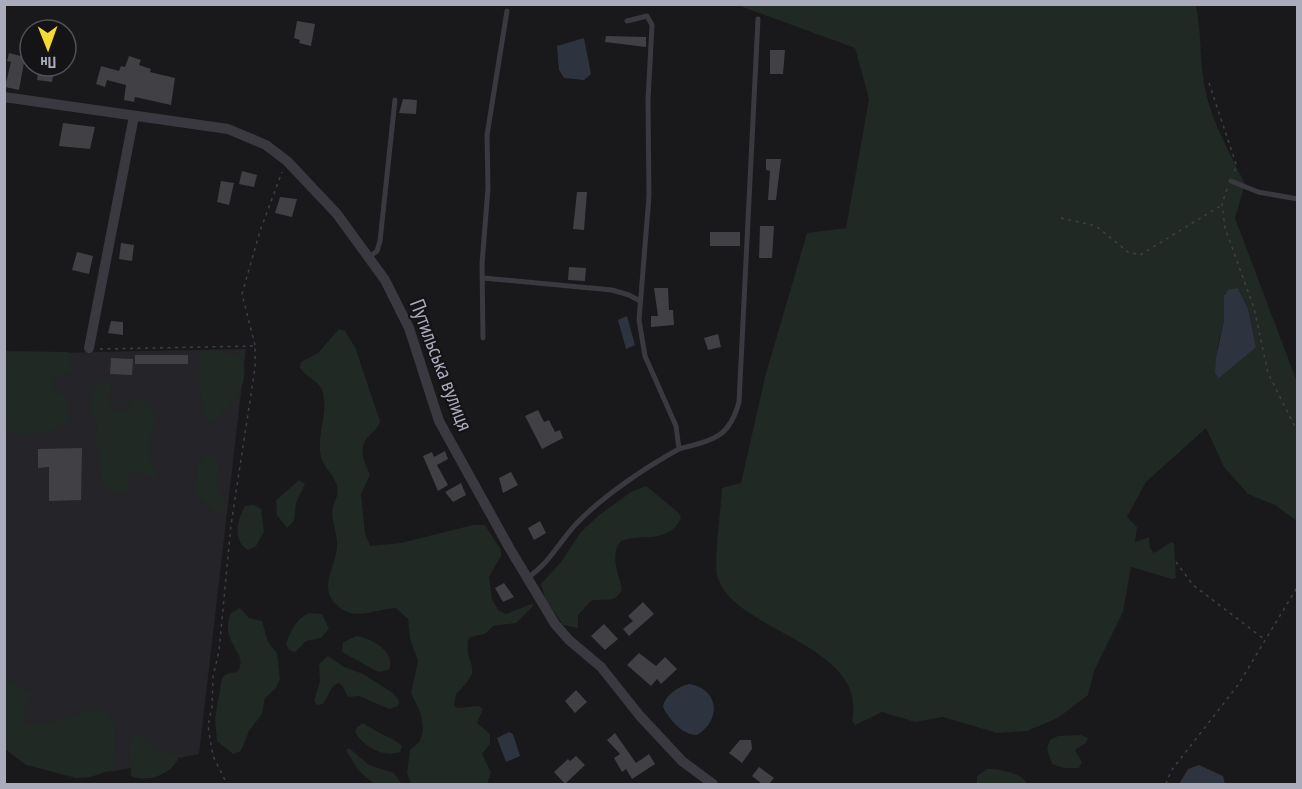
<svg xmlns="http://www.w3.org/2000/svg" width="1302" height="789" font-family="'PT Sans Narrow',sans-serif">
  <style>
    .built { fill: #252428 }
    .green { fill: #202923; fill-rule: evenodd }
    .water { fill: #2e343f }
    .building { fill: #404045 }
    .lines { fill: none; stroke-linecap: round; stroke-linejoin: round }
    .path { stroke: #3f4047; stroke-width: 1.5; stroke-dasharray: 3 4.5; stroke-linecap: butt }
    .service { stroke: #3a3940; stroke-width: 5 }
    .minor { stroke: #3a3940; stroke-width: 10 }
    .labels { text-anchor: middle; stroke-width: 4.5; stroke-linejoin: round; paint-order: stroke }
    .street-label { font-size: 21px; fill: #abacbb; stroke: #141316 }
  </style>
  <rect width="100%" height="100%" fill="#19181b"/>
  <path class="built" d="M246,349l-47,405 -84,17 -34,3 -76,-45 -1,-375z"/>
  <path class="green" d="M737,5h459c6,29 3,59 10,88 7,31 25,62 39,91l-10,34 62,164v139l-22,-16 -27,-11 -24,-27 -18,-39 -60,54 -19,35 10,10 -2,15 14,-5 1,11 4,5 17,-11 3,1 2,35 -4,1 -41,-12 -8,45 -29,59 -6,24 -30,23 -31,13 -30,2 -54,-16 -28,5 -33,-10 -27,13 -3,-4c17,-78 -121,-89 -135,-146 -3,-14 4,-69 5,-87l19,-5 24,-106 42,-144 39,-5 23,-129 -14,-51zM1238,288l10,21 8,38 -39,3 7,-30 1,-27z
    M339,329l6,2 10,16 25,74c-2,8 -6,10 -12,16 -11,12 -3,26 2,38l-9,19 4,39 5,13 31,-3 72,-18h12l16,25v6l-12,21 3,22 6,11 8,4 25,-10 3,1 -18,18 -23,3 -8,8 -15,3 -2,3c-3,29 18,25 -12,54l-2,11 3,3 22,-2 4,3 -6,14 13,11v10l-8,10 9,18 -4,12h-76l-4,-11 3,-23 10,-9 3,-11 -2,-16 -10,-21 7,-32 -8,-22 -2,-20 -12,-11c-19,1 -40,13 -57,-1 -24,-20 -1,-40 -2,-64 0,-11 -7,-25 -4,-36 2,-9 6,-10 4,-21 -4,-15 -16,-18 -17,-36 -2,-20 9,-40 2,-60 -4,-10 -17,-13 -22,-22l1,-6 17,-9z
    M212,349l28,7c15,23 -10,57 -30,67 -10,-8 -15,-60 -8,-71z
    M5,351l63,1 5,18 -18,8 -4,6c4,8 17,12 18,21 5,36 -45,28 -64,27z
    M100,380l12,4 -4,14 8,14h8l9,-13 10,-1 13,21 -9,31 11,27c-7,2 -16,-7 -25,-6l-3,2 -2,17 -6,5 -11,-3 -10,-10 -1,-25 -5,-14 3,-18 -9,-18 5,-18z
    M204,457h11l4,9 -2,21 10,18 -9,10 -23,-21 2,-29z
    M299,480l6,4 -9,19 -2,18 -7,7 -10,-13 -1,-15z
    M646,486l33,27 2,5c-13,27 -39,15 -60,23 -12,15 -2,32 1,49 -8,15 -18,7 -31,11l-13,14v13l-15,-3 -18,-27 -4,-14 20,-22 19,-29 18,-17 33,-24z
    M254,505l7,4 3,23 -8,14 -8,4c-16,-9 -11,-30 -3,-44z
    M240,608l9,10 13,3 6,21 9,11 3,26 -4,9 -11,10 -3,16 -13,17 -8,20 -8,3 -16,-13 -2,-23 7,-40 4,-4 11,-2c14,-19 -19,-28 -6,-59z
    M309,613l13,1 7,15 -8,9 -15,3 -11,11 -6,-2 -3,-6c4,-13 11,-26 23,-31z
    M357,636c16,3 39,16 32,34l-11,2 -36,-20 1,-10z
    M328,656l16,11 19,7 30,19 6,8 -1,5 -9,3 -30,-13 -11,1 -6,-12 -4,-2 -5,3 -10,18 -6,1 -3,-4 6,-20 -1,-17z
    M5,677l26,16 -9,27 3,4 31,-2 34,-13 13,1 13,16 -3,43 -22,8 -15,1 -50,-13 -21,-16z
    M363,723c9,7 35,18 39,23l-2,6c-17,6 -36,-5 -45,-20l2,-5z
    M139,735l5,2 9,12 24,5 1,5c-8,16 -30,24 -47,17l-2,-36z
    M1058,736l23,-1 7,3 -2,5 -11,7 7,12 -3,6h-15l-12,-4 -5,-15 3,-9z
    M349,748l20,17 25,8 8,11h-28l-16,-14 -12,-20z
    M987,769c13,0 35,4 40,15h-50v-8z"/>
  <path class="water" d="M584,38l7,36 -7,6 -20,-2 -5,-8 -2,-24z
    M1238,288l10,21 8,38 -37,31 -4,-5 1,-15 8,-38v-24l4,-6z
    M627,316l8,29 -9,4 -8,-29z
    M690,684c30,6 31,36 7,51 -15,0 -28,-16 -34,-28 2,-12 16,-21 27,-23z
    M509,732l4,2 7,22 -14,6 -9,-24z
    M1199,765l24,11 2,8h-46l9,-15z"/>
  <path class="building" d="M297,21l18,3 -4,22 -12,-3 1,-3 -6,-2z
    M606,36l40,1v10l-41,-5z
    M770,50h15l-2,24h-13z
    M9,53l16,4 -6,33 -14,-3 6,-25 -4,-1z
    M129,56l12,4 -2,5 12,4 -1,3 25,6 -4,27 -36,-8 -1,5 -10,-2 2,-15 -19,-5 -2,7 -9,-3 5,-18 18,5 2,-5 4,1z
    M39,66h16l-3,16 -15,-2z
    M403,99l14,1 -1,14 -17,-1z
    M63,123l32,4 -5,22 -31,-3z
    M766,159h15l-5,41h-8l2,-29 -4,-1z
    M242,171l15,4 -3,12 -15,-3z
    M221,181l13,2 -5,22 -12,-3z
    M577,192h10l-3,38 -11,-1z
    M280,197l17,2 -5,18 -17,-4z
    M760,226h14l-2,32h-13z
    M710,232h30v14h-30z
    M121,243l13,2 -2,16 -13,-2z
    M77,252l16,4 -4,18 -17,-4z
    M569,267l17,1 -1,13 -17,-1z
    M654,288h14l1,22h4l1,15 -23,2v-11h7z
    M111,321l12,1v13l-15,-2z
    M718,334l3,13 -13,3 -4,-12z
    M135,355h53v9h-53z
    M111,358l22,1 -1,16 -22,-1z
    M538,410l6,12 5,-2 6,12 5,-2 3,8 -21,11 -17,-33z
    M82,448l-1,52 -32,1v-34l-11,1v-19z
    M445,451l3,8 -11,6 11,20 -10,6 -15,-35 9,-4 2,5z
    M511,472l7,13 -15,8 -4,-15z
    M461,483l5,12 -13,7 -8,-10z
    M540,521l6,12 -12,7 -6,-12z
    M504,583l10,14 -11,5 -8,-14z
    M643,602l11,12 -25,22 -6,-7 10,-8 -5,-5z
    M604,624l14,15 -13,11 -14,-14z
    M639,653l17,13 9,-9 12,12 -16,15 -4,-5 -6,7 -24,-21z
    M576,690l11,12 -12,11 -10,-12z
    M615,733l21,30 13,-9 6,10 -23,15 -6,-10 -4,3 -8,-14 6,-4 -13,-14z
    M740,740h11l1,9 -10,14 -13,-10z
    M576,756l9,9 -20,19 -11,-12 14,-13 2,2z
    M759,767l15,11 -5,6h-7l-10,-8z"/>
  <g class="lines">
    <path class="path" d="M1209,83l27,81 -2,10
      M1227,189l-5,15 3,24 29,80 14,65 30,60
      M1061,218l35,8 32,26 12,3 82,-50
      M255,345l-13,-51 18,-63 22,-59
      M100,349l155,-3v22l-24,157 -12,126 -6,26 -1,30 -4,19 5,30 14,28
      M1176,562l17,23 71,54
      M1166,784l5,-13 67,-86 60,-99"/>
    <path class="service" d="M1231,181l27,11 40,7
      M369,257l8,-6 3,-10 15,-141
      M483,278l129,12 17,5 11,6
      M483,338l-1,-74 6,-76 -1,-53 20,-124
      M679,449c33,-9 50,-10 60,-47l19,-383
      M527,578c23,-15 32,-36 50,-55 26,-27 69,-56 102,-74l-3,-23 -31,-70 -6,-36 10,-124 -1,-96 4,-75 -5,-9 -20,5"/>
    <path class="minor" d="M4,97l224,32 38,16 21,16 50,53 48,66 24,48 30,93 71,128 45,75 14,16 32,27 39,49 42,45 31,23
      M89,348l45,-232"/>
  </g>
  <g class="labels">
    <g class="street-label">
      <text transform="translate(441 365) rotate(69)" y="7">Путильська вулиця</text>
    </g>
  </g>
  <rect width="1302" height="789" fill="none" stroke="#abacbb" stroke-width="12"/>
  <g transform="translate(48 48) rotate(179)"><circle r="28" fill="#141316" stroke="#505058" stroke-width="1.5"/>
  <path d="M0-4.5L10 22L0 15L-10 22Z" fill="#f5da36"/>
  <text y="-9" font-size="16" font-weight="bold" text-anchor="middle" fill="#abacbb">Пн</text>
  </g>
</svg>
